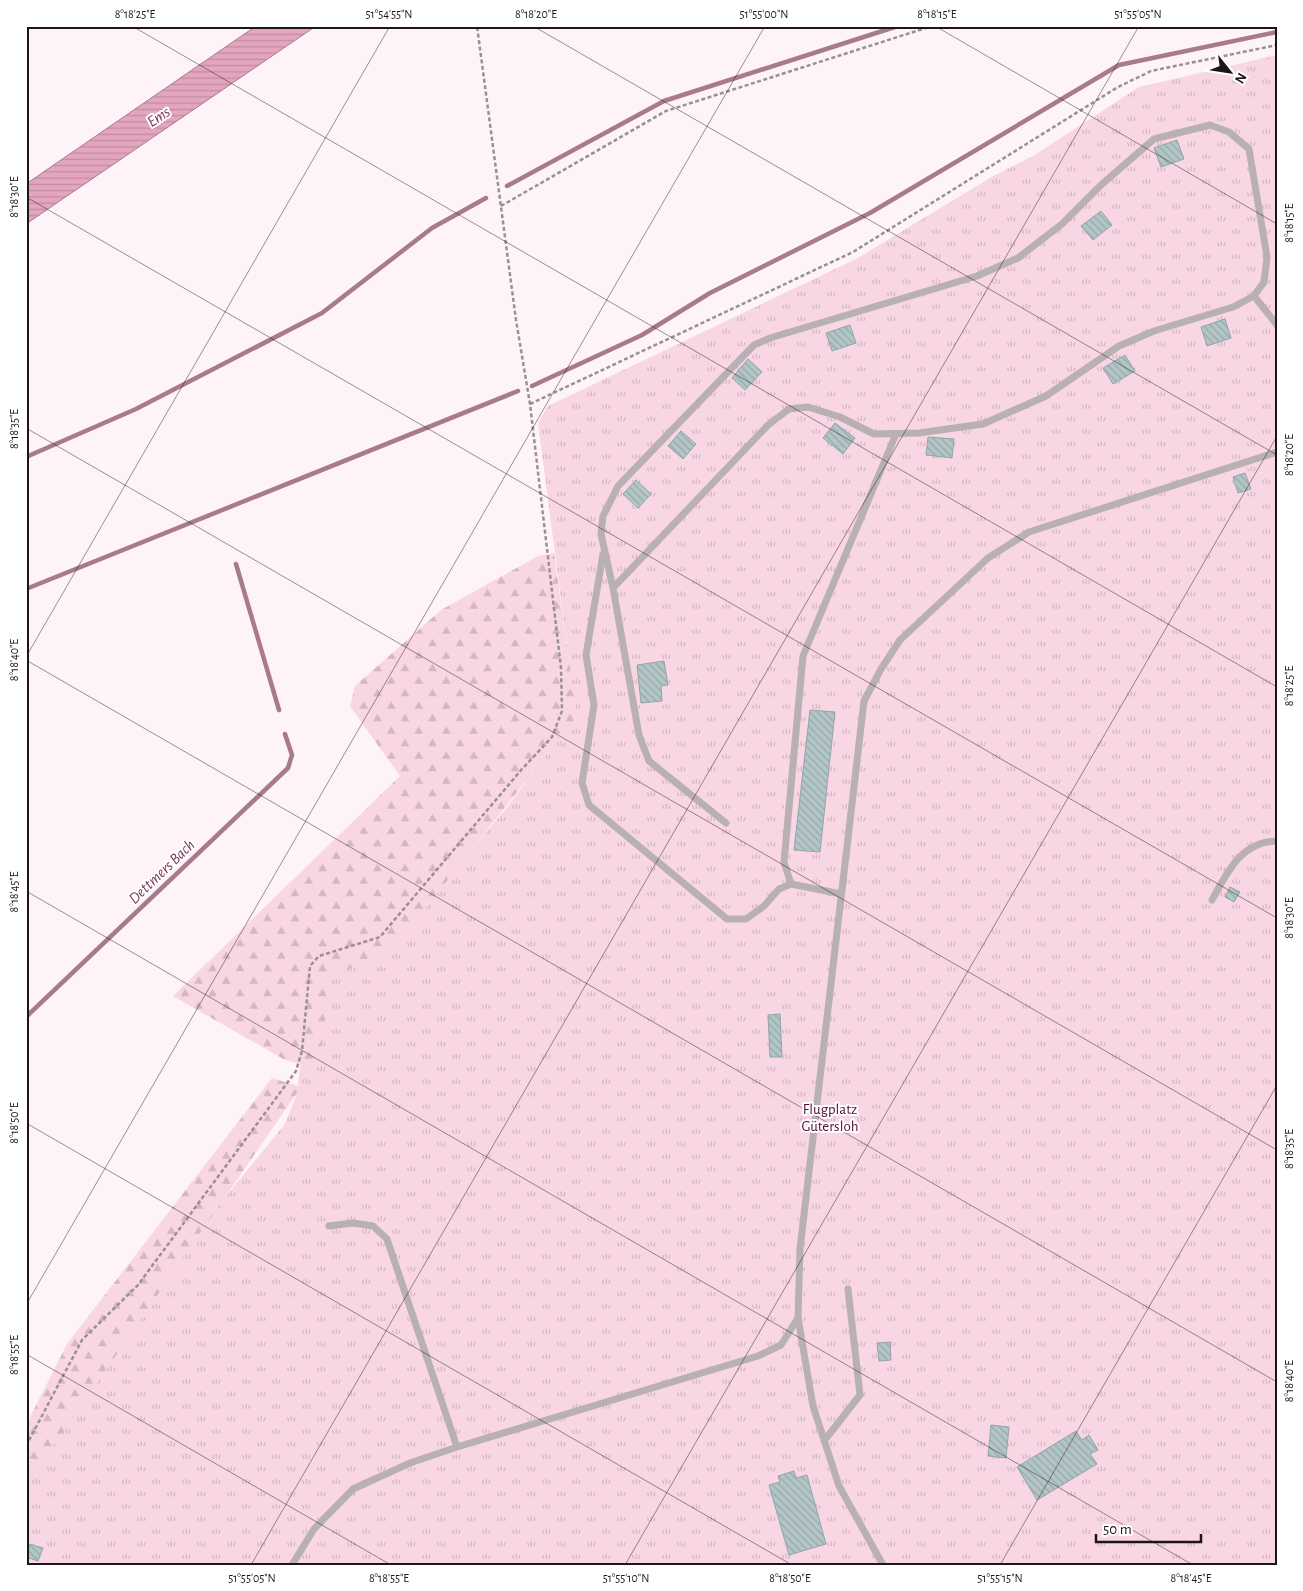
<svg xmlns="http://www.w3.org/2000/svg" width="1303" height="1591" font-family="'Alegreya Sans',sans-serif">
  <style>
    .grass { fill: url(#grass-tufts) }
    .forest { fill: url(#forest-firs) }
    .water { fill: url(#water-rules); stroke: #a77a8d }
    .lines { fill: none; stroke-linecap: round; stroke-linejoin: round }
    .stream { stroke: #a77a8d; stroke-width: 4.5 }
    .building { fill: url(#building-back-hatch); stroke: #93a5a7 }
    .path { stroke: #999093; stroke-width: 2.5; stroke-dasharray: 4 2.5; stroke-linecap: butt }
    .lane { stroke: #b8b0b3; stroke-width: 7 }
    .ticks { fill: none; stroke: #1c1618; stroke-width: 1; stroke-opacity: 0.45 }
    .labels { text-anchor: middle; stroke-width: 4; stroke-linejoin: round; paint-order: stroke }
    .park-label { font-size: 15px; fill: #560e36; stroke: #fff }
    .water-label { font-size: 16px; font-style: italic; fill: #7b3256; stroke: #fff }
    .neatline { fill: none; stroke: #1c1618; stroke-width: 2 }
    .ticks-label { font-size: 12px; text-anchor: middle; fill: #1c1618 }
  </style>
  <defs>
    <pattern id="grass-tufts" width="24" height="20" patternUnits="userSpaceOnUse" patternTransform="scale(1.25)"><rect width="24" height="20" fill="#f8d6e4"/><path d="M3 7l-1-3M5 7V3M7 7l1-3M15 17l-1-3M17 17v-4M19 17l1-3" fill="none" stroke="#d4b7c3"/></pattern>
    <pattern id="forest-firs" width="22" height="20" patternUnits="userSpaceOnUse" patternTransform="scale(1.25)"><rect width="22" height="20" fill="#f8d6e4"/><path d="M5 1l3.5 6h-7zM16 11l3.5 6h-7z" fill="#d4b7c3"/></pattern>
    <pattern id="water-rules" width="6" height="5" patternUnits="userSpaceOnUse" patternTransform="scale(1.25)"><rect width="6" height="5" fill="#e3a5bf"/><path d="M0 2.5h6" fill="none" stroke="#c28da3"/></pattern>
    <pattern id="building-back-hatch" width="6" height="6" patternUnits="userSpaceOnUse" patternTransform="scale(1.25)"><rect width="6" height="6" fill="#b2c5c7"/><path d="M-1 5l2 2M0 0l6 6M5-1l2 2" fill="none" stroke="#98a8aa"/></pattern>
  </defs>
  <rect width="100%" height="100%" fill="#fef3f7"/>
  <path class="grass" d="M1277,55v1510h-1251v-89l96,-153 163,-199 11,-27 18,-128 78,-23 115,-139 57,-76 7,-55 -33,-253 10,-17 308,-147 139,-84 38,-19 106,-69z"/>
  <path class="forest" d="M554,553l23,163 -183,232 -66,31 -7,79 -7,9 -29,-7 -112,-64 227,-220 -50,-70 5,-20 86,-76 97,-54z
    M272,1078l29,9 -256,371 -19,31v-64l41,-81z"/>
  <path class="water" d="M256,26h60l-290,198v-40z"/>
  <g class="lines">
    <path class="stream" d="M507,186l157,-85 234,-75
      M532,386l110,-51 68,-42 160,-80 249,-148 158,-33
      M26,457l110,-48 186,-96 110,-85 54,-30
      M236,564l43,146
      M26,589l492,-198
      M26,1017l262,-249 4,-13 -7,-21"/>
  </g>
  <path class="building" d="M1177,140l7,19 -23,8 -7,-19z
    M1101,211l11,14 -19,15 -12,-14z
    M1225,319l6,19 -24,8 -6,-19z
    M850,325l6,18 -24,8 -6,-18z
    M1125,355l10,16 -22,13 -10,-16z
    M748,359l14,13 -17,18 -13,-12z
    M835,423l20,15 -12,16 -20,-16z
    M681,431l15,13 -13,15 -15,-13z
    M928,437l26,2 -2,19 -26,-3z
    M1245,473l6,16 -13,4 -5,-16z
    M636,480l15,14 -13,14 -15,-14z
    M664,661l4,24 -7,1 1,15 -21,2 -4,-38z
    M810,710l25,2 -15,140 -26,-2z
    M1230,887l10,5 -6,10 -9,-5z
    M780,1014l2,43h-12l-2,-42z
    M890,1342l1,18 -12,1 -2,-18z
    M991,1425l18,2 -3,31 -18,-2z
    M1076,1431l6,9 7,-5 9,15 -8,4 7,10 -60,36 -20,-33z
    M794,1471l2,7 11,-3 19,69 -37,11 -20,-70 11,-3 -2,-6z
    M30,1544l13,4 -5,13 -12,-4z"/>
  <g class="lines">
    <path class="path" d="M501,206l165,-95 266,-85
      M530,404l323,-152 265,-165 33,-16 126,-26
      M26,1446l56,-106 56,-55 158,-214 6,-20 8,-85 9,-10 61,-19 142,-168 30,-32 10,-26 -1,-43 -31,-264 -14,-84 -39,-294"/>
    <path class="lane" d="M1254,296l23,29
      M603,554l-17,101 8,50 -12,78 7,22 138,114h19l18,-13 15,-17 12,-5 50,10
      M613,588l155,-163 21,-16 19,-2 32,10 34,17 45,-1 64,-9 63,-28 73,-50 35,-15 79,-24 21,-11 10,-14 3,-25 -18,-108 -20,-17 -19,-7 -56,14 -53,46 -39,39 -44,34 -41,18 -207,62 -16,7 -136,141 -15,30 -2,18 12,54 26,147 10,26 77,62
      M791,884l-7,-22 19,-206 93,-222
      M1212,900c15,-27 29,-59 65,-59
      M329,1226l24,-3 20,3 14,13 70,208
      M824,1441l36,-46 -12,-106
      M292,1565l22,-36 39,-40 57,-26 47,-16 301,-91 23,-11 17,-27
      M883,1565l-44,-79 -26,-80 -15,-88 2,-69 64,-548 17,-32 19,-29 88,-82 41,-26 248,-80"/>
  </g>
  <path class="ticks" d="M132,26l1145,661M533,26l744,429M935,26l342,198M26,197l1251,721M26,428l1251,722M26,657l364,-631M26,660l1251,722M26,891l1167,674M26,1123l766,442M26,1305l739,-1279M26,1354l365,211M251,1565l888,-1539M625,1565l652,-1129M1000,1565l277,-480"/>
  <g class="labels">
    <g class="park-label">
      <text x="830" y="1114">Flugplatz<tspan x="830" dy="17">Gütersloh</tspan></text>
    </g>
    <g class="water-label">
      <text transform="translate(158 116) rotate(-34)" y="6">Ems</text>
      <text transform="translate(161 871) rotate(-44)" y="6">Dettmers Bach</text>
    </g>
  </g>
  <rect width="1303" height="1591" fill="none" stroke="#ffffff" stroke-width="55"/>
  <g transform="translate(1230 72) rotate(120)" stroke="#ffffff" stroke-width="4" paint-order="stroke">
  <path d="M0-4L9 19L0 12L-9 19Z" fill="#1c1618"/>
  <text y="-8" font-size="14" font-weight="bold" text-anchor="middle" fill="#1c1618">N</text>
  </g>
  <path d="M1096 1534v8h105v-8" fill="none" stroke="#1c1618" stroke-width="2.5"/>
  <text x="1103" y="1534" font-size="15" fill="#1c1618" stroke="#ffffff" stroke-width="4" paint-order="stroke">50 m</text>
  <rect x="28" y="28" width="1248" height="1536" class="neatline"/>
  <g class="ticks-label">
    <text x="135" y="18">8°18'25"E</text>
    <text x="389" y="18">51°54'55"N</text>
    <text x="536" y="18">8°18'20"E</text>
    <text x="764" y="18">51°55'00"N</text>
    <text x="937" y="18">8°18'15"E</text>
    <text x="1138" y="18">51°55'05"N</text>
    <text transform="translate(14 197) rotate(-90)" y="4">8°18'30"E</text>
    <text transform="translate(1289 223) rotate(-90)" y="4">8°18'15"E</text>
    <text transform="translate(14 429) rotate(-90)" y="4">8°18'35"E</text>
    <text transform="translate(1289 455) rotate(-90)" y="4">8°18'20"E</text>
    <text transform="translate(14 660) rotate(-90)" y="4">8°18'40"E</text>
    <text transform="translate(1289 686) rotate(-90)" y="4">8°18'25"E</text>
    <text transform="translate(14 892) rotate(-90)" y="4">8°18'45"E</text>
    <text transform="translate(1289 918) rotate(-90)" y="4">8°18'30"E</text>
    <text transform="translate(14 1123) rotate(-90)" y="4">8°18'50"E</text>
    <text transform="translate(1289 1149) rotate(-90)" y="4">8°18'35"E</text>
    <text transform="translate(14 1355) rotate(-90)" y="4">8°18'55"E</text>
    <text transform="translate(1289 1381) rotate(-90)" y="4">8°18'40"E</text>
    <text x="252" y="1582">51°55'05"N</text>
    <text x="389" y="1582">8°18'55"E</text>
    <text x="626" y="1582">51°55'10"N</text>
    <text x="790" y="1582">8°18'50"E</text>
    <text x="1000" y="1582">51°55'15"N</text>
    <text x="1191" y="1582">8°18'45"E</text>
  </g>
</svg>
